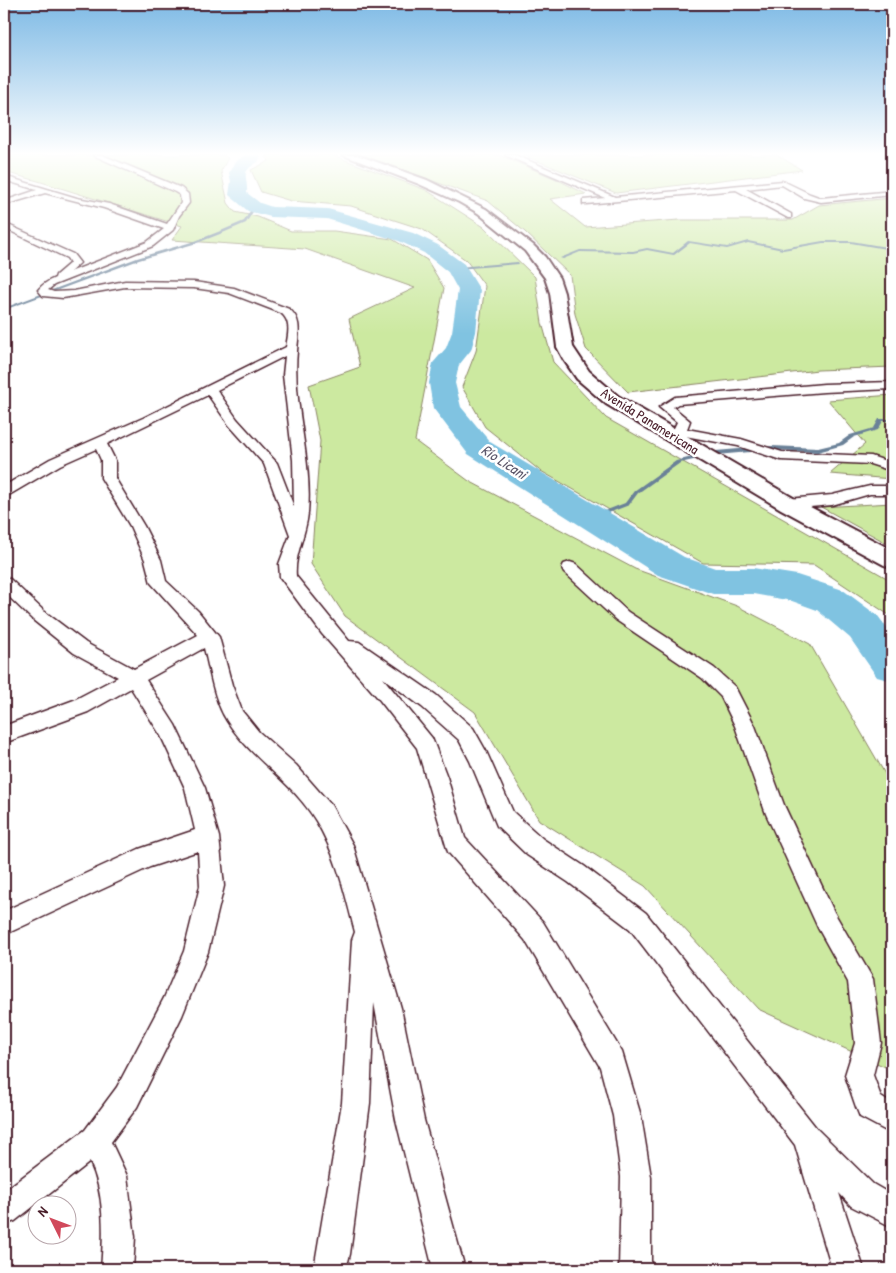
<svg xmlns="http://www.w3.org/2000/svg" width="896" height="1273" font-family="'Patrick Hand',sans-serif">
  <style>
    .green { fill: #cce9a0; stroke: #8b8466 }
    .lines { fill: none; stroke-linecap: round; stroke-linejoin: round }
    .stream { fill: #6a8198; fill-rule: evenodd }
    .river { fill: #80c3e1; fill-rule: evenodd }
    .minor-casing { stroke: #4a1f2b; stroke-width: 3 }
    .secondary-casing { stroke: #4a1f2b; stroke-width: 4 }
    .minor { fill: #fff; fill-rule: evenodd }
    .secondary { fill: #fff; fill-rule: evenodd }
    .labels { text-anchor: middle; stroke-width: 5; stroke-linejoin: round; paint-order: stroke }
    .far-street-label { font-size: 14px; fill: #4a1f2b; stroke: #fff }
    .far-water-label { font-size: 15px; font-style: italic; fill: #5d586b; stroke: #fff }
  </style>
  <rect width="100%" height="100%" fill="#fff"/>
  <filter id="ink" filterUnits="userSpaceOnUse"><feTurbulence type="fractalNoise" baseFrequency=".02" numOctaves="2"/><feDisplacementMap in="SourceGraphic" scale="10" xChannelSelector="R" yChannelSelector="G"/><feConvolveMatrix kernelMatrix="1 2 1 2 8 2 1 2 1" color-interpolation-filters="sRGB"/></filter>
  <g filter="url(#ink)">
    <path class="green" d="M4,155h219l5,3 -7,13 7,32 7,9 23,5 33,14h43l58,8 35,21 17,28 -29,153 54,40 166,88 102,37 73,38 82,142v284l-134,-61 -113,-123 -106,-66 -64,-108 -130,-96 -34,-52 9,-123 -11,-56 51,-18 -11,-48 66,-31 -110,-39 -133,-9 10,-14 -144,-45 -34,-9z
      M266,155h66l94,35 58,37 51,50 7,46 11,39 53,56 286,163v36l-78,-52 -111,-2 -164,-93 -54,-43 -23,-40 14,-36 9,-65 -19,-26 -44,-31 -71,-23 -60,-5 -30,-9 -10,-22 18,-9z
      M357,155h142l55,23 32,16 -36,5 35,28 94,-7h114l26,-15 73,-7v169l-74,3 -190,22 -42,-43 -11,-35 -5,-39 -45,-43 -37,-31 -85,-31z
      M523,155h254l25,15 -186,23z
      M892,395v84l-62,-5 35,-30 -37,-44z
      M892,503v43l-71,-39z"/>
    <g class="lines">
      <path class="stream" d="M253,206l3,1 -10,16 -21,9 -28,11 -58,17 -135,50v-2l133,-50 58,-17 28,-11 21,-9z
        M688,241l39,6 21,-6 35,7 40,-7h28l41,7v2l-41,-7h-28l-40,7 -35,-7 -21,6 -37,-6 -16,12 -27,-5 -14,3 -53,-1 -17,7 -3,-1 20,-8 53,1 14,-3 26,5z
        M518,262l1,2 -62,5 -2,-1 2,-1z
        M879,419h13v2h-9l-5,9 -24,7 -11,8 -25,7 -46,-2 -56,5 -36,8 -42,30 -9,12 -36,14h-4l-1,-1 1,-1 36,-14 9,-12 42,-30 40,-10 56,-5 46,2 21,-5 11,-8 24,-7z"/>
      <path class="river" d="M245,155h16l-3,7c-19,11 -10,12 -11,31l13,10 12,4 56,2 85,24 25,12 26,19 16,26 -4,42 -5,18 -12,15 -4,18 6,24 29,35 194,115 31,11h38l44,7 46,15 35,26 14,19v46l-15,-4 -27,-39 -33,-28 -25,-9 -39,-7h-40l-55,-19 -190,-121 -35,-46 -4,-25 4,-20 13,-15 6,-16 6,-42 -10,-18 -24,-19 -25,-12 -72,-22 -56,-2 -23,-6 -19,-16 2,-14 -2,-8 5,-10z"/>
      <defs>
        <path id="minor" d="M4,155h5l-5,3z
          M93,155h9l79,33 7,6 1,9 -10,13 -6,14 -20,16 -99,39 -6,5 6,2 20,-1 51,-10 69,1 40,6 55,21c14,11 9,26 8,42 -5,54 16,107 11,162 -2,22 -14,42 -12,63l53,65 10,1 77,53 37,33 13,23 27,61 30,27 41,27 62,47 172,217 55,54 19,11v32l-41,-21 -12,-13 25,76h-32l-37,-124 -165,-216 -62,-47 -41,-27 -30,-29 -27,-65 -11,-21 -37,-33 -39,-29 49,60 15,39 18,61 78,84 79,130 19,64 10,61v92h-32l2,-92 -8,-61 -13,-49 -75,-127 -77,-88 -31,-104 -39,-50 -56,-64 -42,-57 -1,-13 11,-29 -26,-71 -35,-39 -21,-30 -101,49 8,16v18l29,48 17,34 5,21 32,30 21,26 13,48 10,26 17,21 37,33 35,40 22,40 48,163 23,112 41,149h-32l-37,-149 -22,-117 -4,100 -20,151 -4,15h-32l28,-166 10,-163 3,-8c-10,-38 -18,-76 -39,-111 -23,-39 -65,-62 -89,-100 -13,-20 -17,-49 -23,-73l-58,32 29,45 30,63 14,49 5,49 -16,66 -26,64 -45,91 -26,35 16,34 8,61 -2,32h-32c3,-35 4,-75 -11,-107l-75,59 -11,4v-34l81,-61 32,-43 47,-89 20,-47 16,-65 -2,-35 -48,16 -146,68v-24l135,-62 56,-19 -10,-42 -24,-52 -30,-48 -43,24 -84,31v-17l70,-26 44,-23 -44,-24 -41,-33 -29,-28v-15l6,2 35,33 41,31 48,26 64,-34 -47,-52 -6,-23 -15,-34 -29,-48v-18l-5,-11 -36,16 -51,30 -5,1v-10l46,-27 93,-41 143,-71c2,-12 6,-25 -5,-34l-52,-20 -35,-5 -69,-1 -62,11 -20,-2 -5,-6c5,-6 10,-9 17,-12l1,-3 14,-12 -3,-5 -63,-30v-5l69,31 7,9 -10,9 77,-30 17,-13 -60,-21 -59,-15 -41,12v-4l33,-11 -33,-10v-4l73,22 32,6 58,20 14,-21 -1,-8 -5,-3zM285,356l-2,19 10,85 1,47 -17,-44 -40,-44 -20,-29z
          M505,155h10l100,42 168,-16 27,13 11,4 71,-7v4l-71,7 -17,-4 -22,-13 -36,4 45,25v4h-3l-52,-28 -150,14h-3v-4l22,-2z
          M892,382v7l-68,3 -146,12 -5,3 17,14 -3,8 54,10 41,13 89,4 21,7v8l-22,-7 -89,-4 -43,-14 -58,-11 -12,4 -6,-4 1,-3 11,-4 3,-6 -18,-15 16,-10 149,-13z
          M870,486h22v8h-22l-38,11 -44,4 -5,-2 -2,-3 2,-3 5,-2 44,-4z
          M570,562l6,2 52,48 86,56 21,19 20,39 29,79 50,107 39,67 8,64 -8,32 8,22 11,7v30l-32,-17 -4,-10 -11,-32 10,-32 -7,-61 -30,-54 -52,-114 -31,-88 -14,-29 -19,-19 -86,-58 -52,-48 -2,-4 2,-4z"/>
        <path id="secondary" d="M343,155h14l70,25 59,29 47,36 12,12 14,21 5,15 9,54 16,24 29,25 177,103 97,51v18l-8,-3 -103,-56 -175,-105 -29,-25 -13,-19 -7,-13 -7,-54 -5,-15 -20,-27 -47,-38 -19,-11 -40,-18z"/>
      </defs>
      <use href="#minor" class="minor-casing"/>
      <use href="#secondary" class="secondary-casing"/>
      <use href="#minor" class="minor"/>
      <use href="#secondary" class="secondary"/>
    </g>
  </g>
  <linearGradient id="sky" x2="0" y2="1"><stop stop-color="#7ebae5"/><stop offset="0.46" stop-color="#fff"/><stop offset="1" stop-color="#fff" stop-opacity="0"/></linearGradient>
  <rect width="896" height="334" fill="url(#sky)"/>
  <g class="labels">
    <g class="far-street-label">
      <text transform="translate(650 421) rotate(32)" y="5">Avenida Panamericana</text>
    </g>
    <g class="far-water-label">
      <text transform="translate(504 462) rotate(33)" y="5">Río Licani</text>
    </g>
  </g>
  <rect width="896" height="1273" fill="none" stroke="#fff" stroke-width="20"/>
  <rect x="10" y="10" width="876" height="1253" fill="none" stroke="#4a1f2b" stroke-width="2" filter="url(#ink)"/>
  <g transform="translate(52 1220) rotate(312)"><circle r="24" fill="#ffffff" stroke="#b7a5aa"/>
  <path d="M0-4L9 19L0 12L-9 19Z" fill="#d1495b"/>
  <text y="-8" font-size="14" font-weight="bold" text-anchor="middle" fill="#4a1f2b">N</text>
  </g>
</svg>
